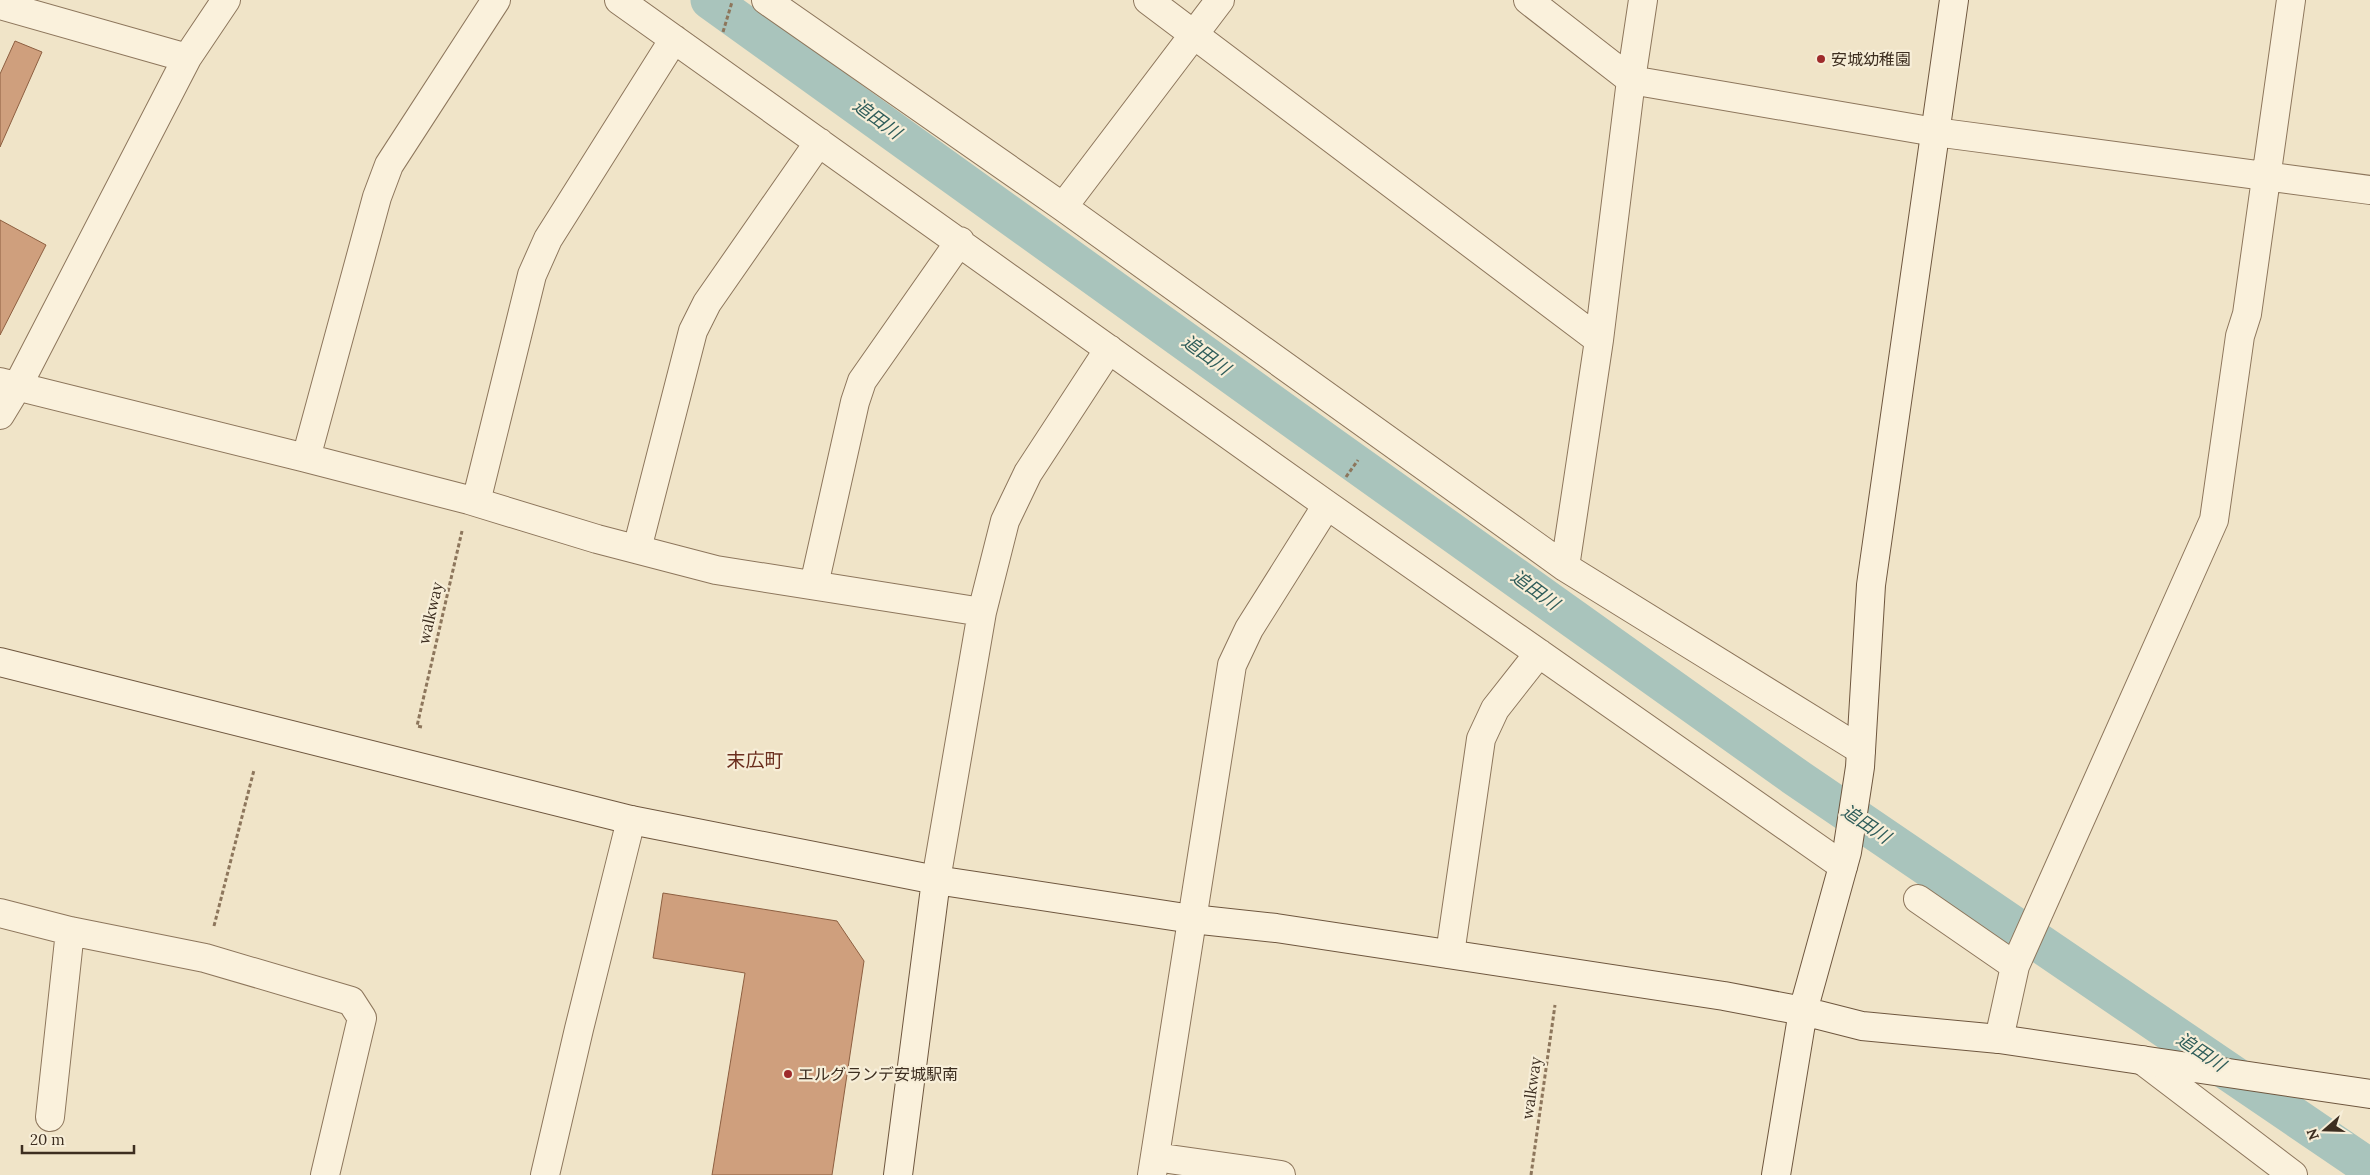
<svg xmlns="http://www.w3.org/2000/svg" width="2370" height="1175" font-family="Lora,'Noto Sans JP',serif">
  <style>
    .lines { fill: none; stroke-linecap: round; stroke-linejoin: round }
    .canal { stroke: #a9c4bc; stroke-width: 39 }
    .building { fill: #cf9f7d; stroke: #8d5f41 }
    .street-casing { stroke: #8d765c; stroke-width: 30 }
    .secondary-casing { stroke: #6f573f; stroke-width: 30 }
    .path { stroke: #8d765c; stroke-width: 3; stroke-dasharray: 4 2.5; stroke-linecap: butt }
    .street { stroke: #faf1dc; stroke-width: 28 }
    .secondary { stroke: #faf1dc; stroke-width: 28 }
    .poi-dot { fill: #9e2a2b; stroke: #f7eed8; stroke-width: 2 }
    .labels { text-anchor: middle; stroke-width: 4.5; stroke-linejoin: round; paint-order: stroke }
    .poi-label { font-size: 16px; fill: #3d2e20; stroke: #f7eed8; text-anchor: start }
    .street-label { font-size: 16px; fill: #3d2e20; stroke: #f7eed8 }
    .water-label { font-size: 18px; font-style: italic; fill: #2f5d5a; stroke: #f7eed8 }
    .quarter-label { font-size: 19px; fill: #6b2e1e; stroke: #f7eed8 }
  </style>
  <rect width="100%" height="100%" fill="#f0e4c8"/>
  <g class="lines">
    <path class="canal" d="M710,0l621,446 463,330 576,392"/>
  </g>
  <path class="building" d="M15,41l27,11 -42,95v-73z
    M0,220l46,25 -46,90z
    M663,893l174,28 27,40 -32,214h-120l33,-202 -92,-15z"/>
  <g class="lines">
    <defs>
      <path id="street" d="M619,0l708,505 516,361
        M766,0l297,207 502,360 296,183
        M1148,0l451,340
        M1528,0l103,80 304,52 435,58
        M0,5l187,53
        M1063,207l157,-207
        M0,382l306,76 71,-261 12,-32 107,-165
        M0,415l17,-28 170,-329 39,-58
        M306,458l163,42 128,39 119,31 266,42
        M476,502l56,-227 16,-36 126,-200
        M637,549l56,-218 14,-28 112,-161
        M1565,567l34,-227 32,-260 12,-80
        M814,585l41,-183 7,-21 98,-140
        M936,880l46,-268 23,-91 23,-48 81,-124
        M1918,899l97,67
        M0,913l70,18 135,27 146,43 11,17 -37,157
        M1450,954l31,-215 14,-30 44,-56
        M1999,1039l16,-73 199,-446 26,-184 7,-22 44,-314
        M2142,1060l151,115
        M50,1117l20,-186
        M1155,1157l126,18
        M545,1175l34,-146 52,-209
        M1152,1175l80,-510 17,-36 78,-124"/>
      <path id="secondary" d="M0,662l631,158 305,60 256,39 84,9 448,68 79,15 59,15 137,13 371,55
        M898,1175l38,-295
        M1776,1175l27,-164 44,-159 13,-85 11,-182 83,-585"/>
    </defs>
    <use href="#street" class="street-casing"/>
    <use href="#secondary" class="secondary-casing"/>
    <path class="path" d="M723,32l9,-30
      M1346,477l12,-17
      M422,727l-5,-1 45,-195
      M214,926l40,-156
      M1531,1175l24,-170"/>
    <use href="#street" class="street"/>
    <use href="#secondary" class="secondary"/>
  </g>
  <g class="poi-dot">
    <circle cx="1821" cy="59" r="5"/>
    <circle cx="788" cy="1074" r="5"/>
  </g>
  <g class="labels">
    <g class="poi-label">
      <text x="1831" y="65">安城幼稚園</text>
      <text x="798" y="1080">エルグランデ安城駅南</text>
    </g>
    <g class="street-label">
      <text transform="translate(430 613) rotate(-77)" y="6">walkway</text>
      <text transform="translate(1531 1088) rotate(-82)" y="6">walkway</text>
    </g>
    <g class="water-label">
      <text transform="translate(877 119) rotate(36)" y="6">追田川</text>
      <text transform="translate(1206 355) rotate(36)" y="6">追田川</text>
      <text transform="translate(1535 590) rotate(36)" y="6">追田川</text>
      <text transform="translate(1866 824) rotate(34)" y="6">追田川</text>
      <text transform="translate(2201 1052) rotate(34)" y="6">追田川</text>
    </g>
    <g class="quarter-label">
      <text x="755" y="767">末広町</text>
    </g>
  </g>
  <g transform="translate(2325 1130) rotate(250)" stroke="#f7eed8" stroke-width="4" paint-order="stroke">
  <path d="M0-4L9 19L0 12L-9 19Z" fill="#3d2e20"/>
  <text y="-8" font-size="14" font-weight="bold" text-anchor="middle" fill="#3d2e20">N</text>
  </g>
  <path d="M22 1145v8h112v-8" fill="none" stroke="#3d2e20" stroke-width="2.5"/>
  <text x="30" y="1145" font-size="15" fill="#3d2e20" stroke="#f7eed8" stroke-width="4" paint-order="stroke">20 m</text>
</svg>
